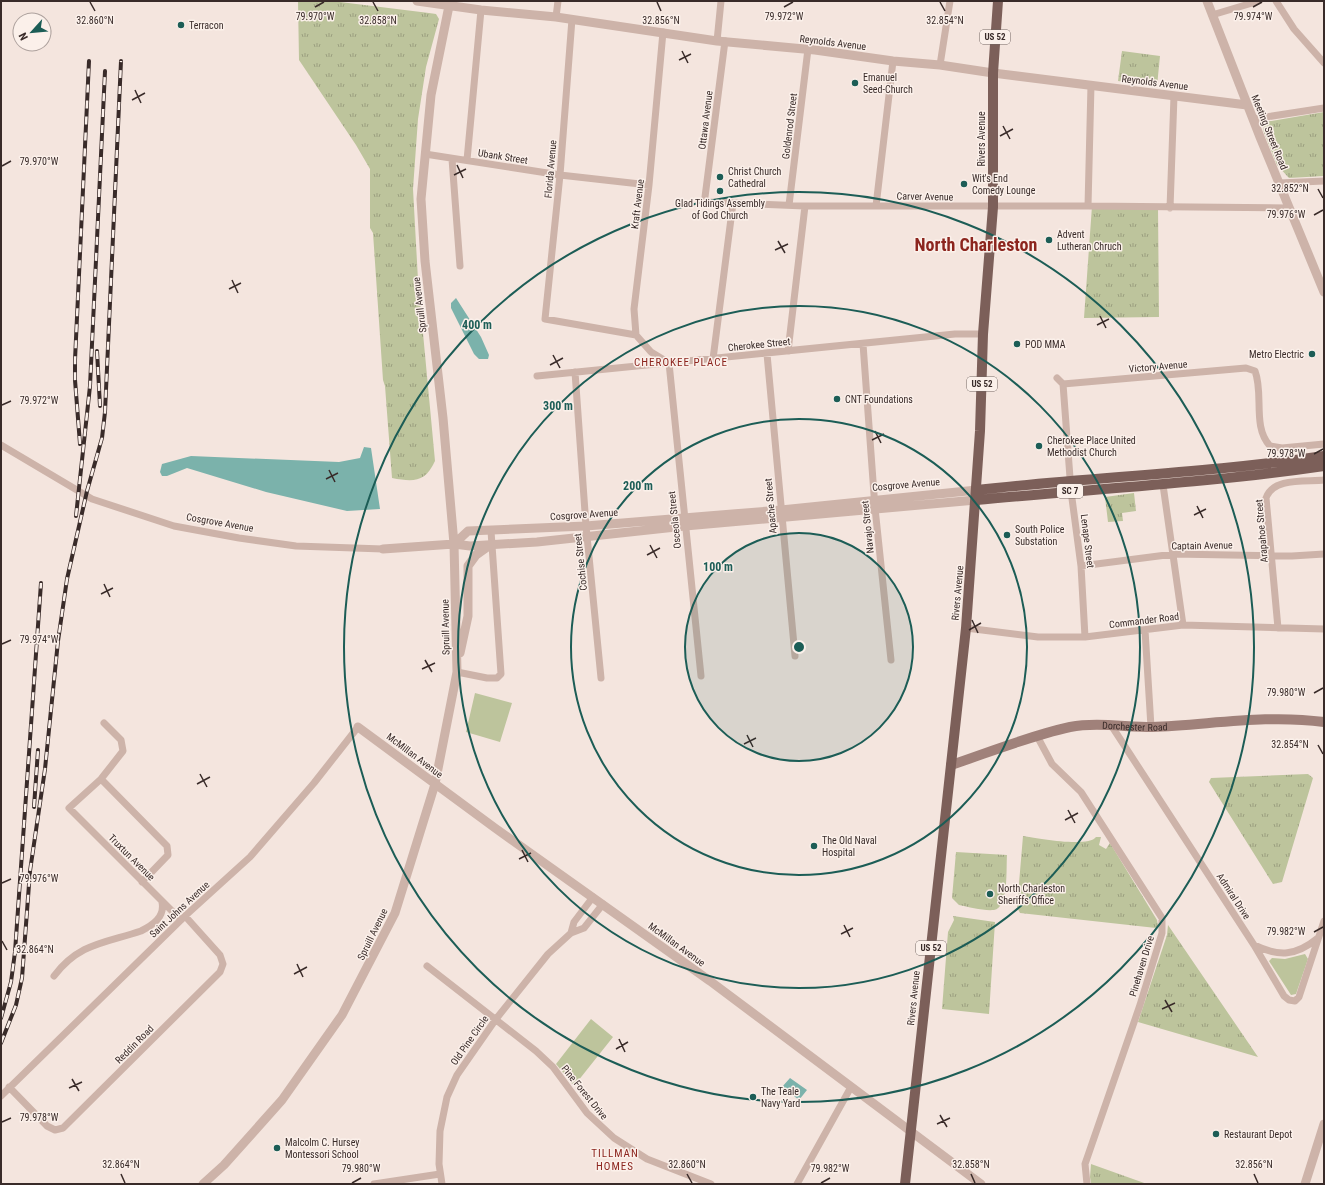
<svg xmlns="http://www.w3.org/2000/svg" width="1325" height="1185" font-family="'Roboto Condensed',sans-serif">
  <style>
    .grass { fill: url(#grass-tufts) }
    .green { fill: #bdc49c }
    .water { fill: #7bb2ab }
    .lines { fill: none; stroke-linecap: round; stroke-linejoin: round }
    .minor { stroke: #cdb3a9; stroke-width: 7 }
    .tertiary { stroke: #cdb3a9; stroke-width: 9 }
    .secondary { stroke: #a0817a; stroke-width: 10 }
    .primary { stroke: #7c5f59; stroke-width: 10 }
    .rail-casing { stroke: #392b29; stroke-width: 4 }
    .rail { stroke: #fbf0ea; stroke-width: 2.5; stroke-dasharray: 8; stroke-linecap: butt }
    .ticks { fill: none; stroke: #392b29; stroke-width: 1.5 }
    .ring { fill: none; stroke: #1c5d56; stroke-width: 2 }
    .poi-dot { fill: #1c5d56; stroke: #fbf0ea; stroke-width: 1.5 }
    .labels { text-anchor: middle; stroke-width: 3; stroke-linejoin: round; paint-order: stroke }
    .shield { fill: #fbf0ea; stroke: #736663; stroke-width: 1 }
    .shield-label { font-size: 9px; font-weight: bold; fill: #392b29 }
    .poi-label { font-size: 10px; fill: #392b29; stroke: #fbf0ea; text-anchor: start }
    .street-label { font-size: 10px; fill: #392b29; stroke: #fbf0ea }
    .neighbourhood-label { font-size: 11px; letter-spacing: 1px; fill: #8c251e; stroke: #fbf0ea }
    .town-label { font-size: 18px; font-weight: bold; fill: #8c251e; stroke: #fbf0ea }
    .ticks-label { font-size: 10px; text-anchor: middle; fill: #392b29; stroke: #fbf0ea; stroke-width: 3; stroke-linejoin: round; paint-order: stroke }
    .centre { fill: #1c5d56; stroke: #fbf0ea; stroke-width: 2 }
    .ring-label { font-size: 12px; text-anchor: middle; font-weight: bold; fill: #1c5d56; stroke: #fbf0ea; stroke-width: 3; stroke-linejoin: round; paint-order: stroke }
  </style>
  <defs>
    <pattern id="grass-tufts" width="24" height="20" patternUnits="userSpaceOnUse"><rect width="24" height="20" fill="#bdc49c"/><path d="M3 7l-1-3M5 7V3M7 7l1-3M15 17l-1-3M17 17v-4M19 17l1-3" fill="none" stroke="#9b9f7f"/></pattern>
  </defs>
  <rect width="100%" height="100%" fill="#f4e5de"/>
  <path class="grass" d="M298,1h34l97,12 7,1 3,5 -13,48 -8,52 -5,70 5,91 17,181c-10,22 -22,21 -43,17l-7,-92 -2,-6 -10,-147 -3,-5v-59l-14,-24 -57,-85z
    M1122,51l38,5 -3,30 -39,-5z
    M1324,112v64l-35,2 -12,-13 -14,-35 2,-8z
    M1092,206l66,1 1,110 -75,1z
    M1134,493l2,18 -14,2 1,8 -15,1 -3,-25z
    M1308,774l5,4 -31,104 -9,2 -64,-102 2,-4z
    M1023,836c13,2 65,12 73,1h5l-2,8 7,4 4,-6 47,77 1,6 -2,2 -136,-15 -3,-6z
    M956,852l51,3c-1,13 2,53 -13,55 -11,1 -25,-3 -35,-5l-7,-7z
    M953,916l42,6 -6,92 -47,-5 6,-77 6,-12z
    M1168,925l90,132 -120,-35 29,-87z
    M1091,1164l56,20h-56l-1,-7z"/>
  <path class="green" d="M475,693l37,10 -12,39 -34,-10z
    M1305,954l3,5 -11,32 -1,3 -5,1 -22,-34 3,-3 13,1z
    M591,1019l22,18 -39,49 -18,-22z"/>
  <path class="water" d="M456,298l25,39 8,18 -1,4h-9l-5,-5 -23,-46v-5z
    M364,447l7,1 9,61 -33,2 -81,-19 -79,-24 -20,8h-5l-2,-4 2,-8 29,-8 148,6 21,-4z
    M790,1078l17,12 -8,10 -17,-13z"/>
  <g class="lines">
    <path class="minor" d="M1276,1l18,28 30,34
      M1212,15l47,-14
      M556,17l2,-16
      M572,19l-12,156 -15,144 91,16
      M663,32l-14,153 -15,124 2,26 15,17 18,11 32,313
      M717,41l4,-40
      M725,41l-20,156 1,4 3,1 96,4h283l201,2
      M940,65l10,-64
      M1253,119l71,-11
      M425,154l135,21 89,10
      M452,159l8,107
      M467,160l14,-150
      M1279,183l45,-2
      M789,205l19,-156
      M876,206l17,-145
      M1088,206l3,-121
      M1170,208l4,-112
      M863,344l12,164 16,152
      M788,351l17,-145
      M767,354l28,302
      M713,359l20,-156
      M575,372l11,154 15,152
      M537,376l418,-42h28
      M1057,378l6,6 8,107 10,75 4,71
      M1063,384l183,-16 9,3c9,23 -3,56 15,75l12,2 42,-4
      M1,445l91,54 82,27 65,12 57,8 87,3
      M1163,485l20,140
      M1081,566l93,-12 118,2 32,-2
      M966,628l72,9h47l98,-12 141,4
      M1278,628l-12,-130c7,-21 40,-16 58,-18
      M1145,630l6,97
      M457,672l30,6h10l4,-4 -10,-143
      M104,723l17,17 2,11 -22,28 -32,29 112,112
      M1111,725l143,220 30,51 5,4 6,1 4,-4 25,-76
      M1037,736l15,28 29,28 81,126v15l-22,72 -55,159 2,20
      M101,779l66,67 1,9 -26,27
      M571,933l3,-11 19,-25
      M1254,945c25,12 42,11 64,-7
      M427,966l109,85 17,16 34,46 27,25 33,21 64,25
      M54,976c25,-33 51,-33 87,-45 12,-6 24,-14 21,-29
      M9,1087l38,39 8,4 8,-2 157,-156 3,-8 -3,-9 -35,-39
      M1,1096l184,-180 65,-59 64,-74 44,-56
      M374,1184l66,-10
      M442,1184l-3,-20 1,-33 7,-34 10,-22 39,-56 52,-65 23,-21 13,-5 19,-24
      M797,1184l54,-97"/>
    <path class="tertiary" d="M417,1l64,9 75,7 161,24 98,9 78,11 47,4 53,8 254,32
      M1207,1l53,136 64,155
      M454,544l14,-13 118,-5 195,-16 196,-20
      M383,549l71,-5 16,2 67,-4 148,-16 291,-26
      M460,653l8,-37v-50l8,-11 14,-10
      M358,727l137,101 215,153 271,203
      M203,1184l21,-19 58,-65 60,-85 53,-102 40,-129 22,-112 -3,-128 -11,-126 -18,-157 -4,-62 10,-104 19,-94
      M1305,1184l19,-60"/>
    <path class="secondary" id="s1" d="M951,765c39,-13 78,-29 119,-38 26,-5 55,0 82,0 57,-2 114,-13 172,-5"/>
    <path class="primary" d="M977,490c115,-13 232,-17 347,-34
      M976,500c116,-11 232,-17 348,-34
      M905,1184l61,-556 14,-197 3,-97 10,-127v-134l5,-72"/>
    <defs>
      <path id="rail" d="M97,351l3,55
        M80,444l-5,-64v-20l14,-299
        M76,516l14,-130 15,-315
        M34,807l4,-57
        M1,1018l10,-36 4,-30 26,-369
        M1,1043l15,-38 6,-27 8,-107 15,-102 13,-128 9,-62 20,-88 15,-53 3,-26 16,-351"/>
    </defs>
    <use href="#rail" class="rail-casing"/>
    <use href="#rail" class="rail"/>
  </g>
  <path class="ticks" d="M90,2l5,9M373,2l5,9M657,2l4,9M940,2l5,9M315,7l9,-5M784,7l9,-5M1253,7l9,-5M682,51l6,12M679,60l12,-6M135,90l6,13M132,100l13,-7M1003,126l7,13M1000,136l13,-7M457,165l6,13M2,166l9,-5M454,175l12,-6M1318,189l5,9M1314,215l9,-5M778,241l7,12M775,250l13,-6M232,280l6,13M229,289l12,-6M1100,316l6,12M1097,325l12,-6M553,355l7,13M550,365l13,-7M2,405l9,-4M875,431l6,12M872,440l12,-6M1314,454l9,-5M329,470l6,12M326,479l12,-6M1197,506l6,12M1194,515l12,-6M650,545l7,13M647,555l13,-7M104,584l6,13M101,594l12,-6M972,620l6,13M969,630l12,-7M2,644l9,-4M425,660l7,12M422,669l13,-6M1314,693l9,-5M747,735l6,12M744,744l12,-6M1318,745l5,9M200,774l7,13M197,784l13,-7M1068,810l7,13M1065,820l13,-7M522,850l6,12M519,859l12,-6M2,883l9,-4M844,925l6,12M1314,932l9,-5M841,934l12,-6M2,941l5,9M297,964l6,13M294,974l13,-7M1165,1000l7,12M1162,1009l13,-6M619,1039l6,13M616,1049l12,-7M72,1079l7,12M69,1088l13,-6M940,1115l7,12M2,1122l9,-4M937,1124l13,-6M121,1174l4,9M687,1174l5,9M971,1174l4,9M1254,1174l4,9M352,1183l9,-5M821,1183l9,-5"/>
  <circle cx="799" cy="647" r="114" fill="#1c5d56" fill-opacity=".12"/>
  <g class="ring">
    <circle cx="799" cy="647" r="114"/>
    <circle cx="799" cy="647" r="228"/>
    <circle cx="799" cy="647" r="341"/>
    <circle cx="799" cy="647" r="455"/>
  </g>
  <g class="poi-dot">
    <circle cx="181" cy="25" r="4"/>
    <circle cx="855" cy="83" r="4"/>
    <circle cx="720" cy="177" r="4"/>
    <circle cx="964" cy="184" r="4"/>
    <circle cx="720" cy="191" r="4"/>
    <circle cx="1049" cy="240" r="4"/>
    <circle cx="1017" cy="344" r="4"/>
    <circle cx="1312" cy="354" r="4"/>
    <circle cx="837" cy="399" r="4"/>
    <circle cx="1039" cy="446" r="4"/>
    <circle cx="1007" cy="535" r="4"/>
    <circle cx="814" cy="846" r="4"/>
    <circle cx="990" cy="894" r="4"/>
    <circle cx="753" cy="1097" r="4"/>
    <circle cx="1216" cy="1134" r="4"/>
    <circle cx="277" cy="1148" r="4"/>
  </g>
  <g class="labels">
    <g class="shield">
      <rect x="980" y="30" width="30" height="14" rx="3"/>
      <rect x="967" y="377" width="30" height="14" rx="3"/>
      <rect x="1057" y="484" width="26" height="14" rx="3"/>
      <rect x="916" y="941" width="30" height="14" rx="3"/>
    </g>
    <g class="shield-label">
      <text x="995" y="40">US 52</text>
      <text x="982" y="387">US 52</text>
      <text x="1070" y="494">SC 7</text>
      <text x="931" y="951">US 52</text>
    </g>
    <g class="poi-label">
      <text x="189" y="29">Terracon</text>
      <text x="863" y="81">Emanuel<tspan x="863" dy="12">Seed-Church</tspan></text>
      <text x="728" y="175">Christ Church<tspan x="728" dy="12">Cathedral</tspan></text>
      <text x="972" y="182">Wit's End<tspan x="972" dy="12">Comedy Lounge</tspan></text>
      <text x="720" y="207" text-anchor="middle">Glad Tidings Assembly<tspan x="720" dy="12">of God Church</tspan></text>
      <text x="1057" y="238">Advent<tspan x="1057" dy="12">Lutheran Chruch</tspan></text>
      <text x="1025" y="348">POD MMA</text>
      <text x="1304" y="358" text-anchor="end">Metro Electric</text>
      <text x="845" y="403">CNT Foundations</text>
      <text x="1047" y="444">Cherokee Place United<tspan x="1047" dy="12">Methodist Church</tspan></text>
      <text x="1015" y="533">South Police<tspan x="1015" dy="12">Substation</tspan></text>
      <text x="822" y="844">The Old Naval<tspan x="822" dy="12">Hospital</tspan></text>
      <text x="998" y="892">North Charleston<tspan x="998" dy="12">Sheriffs Office</tspan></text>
      <text x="761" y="1095">The Teale<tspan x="761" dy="12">Navy Yard</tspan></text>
      <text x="1224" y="1138">Restaurant Depot</text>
      <text x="285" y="1146">Malcolm C. Hursey<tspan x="285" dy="12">Montessori School</tspan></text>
    </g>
    <g class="street-label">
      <text transform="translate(833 42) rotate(7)" y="4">Reynolds Avenue</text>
      <text transform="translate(1155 82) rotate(7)" y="4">Reynolds Avenue</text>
      <text transform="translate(705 120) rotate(-83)" y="4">Ottawa Avenue</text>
      <text transform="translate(789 126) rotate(-83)" y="4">Goldenrod Street</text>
      <text transform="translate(1270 132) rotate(68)" y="4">Meeting Street Road</text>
      <text transform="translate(981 139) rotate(-90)" y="4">Rivers Avenue</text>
      <text transform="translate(503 156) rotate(9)" y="4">Ubank Street</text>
      <text transform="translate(550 169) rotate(-85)" y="4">Florida Avenue</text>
      <text transform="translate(925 196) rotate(1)" y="4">Carver Avenue</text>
      <text transform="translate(637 204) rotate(-83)" y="4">Kraft Avenue</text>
      <text transform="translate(419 305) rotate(-97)" y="4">Spruill Avenue</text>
      <text transform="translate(759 344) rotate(-6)" y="4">Cherokee Street</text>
      <text transform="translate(1158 366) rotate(-5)" y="4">Victory Avenue</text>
      <text transform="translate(906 484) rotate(-5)" y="4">Cosgrove Avenue</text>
      <text transform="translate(770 506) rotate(-95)" y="4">Apache Street</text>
      <text transform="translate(584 514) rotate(-4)" y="4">Cosgrove Avenue</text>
      <text transform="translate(674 520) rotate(-96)" y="4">Osceola Street</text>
      <text transform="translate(220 522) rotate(10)" y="4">Cosgrove Avenue</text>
      <text transform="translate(867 527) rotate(-96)" y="4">Navajo Street</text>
      <text transform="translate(1261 531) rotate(-95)" y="4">Arapahoe Street</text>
      <text transform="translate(1088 541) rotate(83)" y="4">Lenape Street</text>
      <text transform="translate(1202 545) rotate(-1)" y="4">Captain Avenue</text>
      <text transform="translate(580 562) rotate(-96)" y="4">Cochise Street</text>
      <text transform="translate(957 593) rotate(-85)" y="4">Rivers Avenue</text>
      <text transform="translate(1144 620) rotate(-7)" y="4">Commander Road</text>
      <text transform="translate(445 627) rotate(-91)" y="4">Spruill Avenue</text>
      <text dy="4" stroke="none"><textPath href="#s1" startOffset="190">Dorchester Road</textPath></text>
      <text transform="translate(415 755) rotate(37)" y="4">McMillan Avenue</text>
      <text transform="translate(132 857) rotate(45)" y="4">Truxtun Avenue</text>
      <text transform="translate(1234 896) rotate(57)" y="4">Admiral Drive</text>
      <text transform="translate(179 909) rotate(-43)" y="4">Saint Johns Avenue</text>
      <text transform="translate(372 934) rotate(-64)" y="4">Spruill Avenue</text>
      <text transform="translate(677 944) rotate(36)" y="4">McMillan Avenue</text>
      <text transform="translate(1141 966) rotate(-73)" y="4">Pinehaven Drive</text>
      <text transform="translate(913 998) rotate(-84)" y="4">Rivers Avenue</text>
      <text transform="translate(469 1040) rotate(-55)" y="4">Old Pine Circle</text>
      <text transform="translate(134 1044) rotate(-45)" y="4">Reddin Road</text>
      <text transform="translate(585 1092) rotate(51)" y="4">Pine Forest Drive</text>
    </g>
    <g class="neighbourhood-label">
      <text x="681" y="366">CHEROKEE PLACE</text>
      <text x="615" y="1157">TILLMAN<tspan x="615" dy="13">HOMES</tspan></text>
    </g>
    <g class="town-label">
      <text x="976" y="251">North Charleston</text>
    </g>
  </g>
  <g class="ticks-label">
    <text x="315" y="20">79.970°W</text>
    <text x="784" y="20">79.972°W</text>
    <text x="1253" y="20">79.974°W</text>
    <text x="95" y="24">32.860°N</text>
    <text x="378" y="24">32.858°N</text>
    <text x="661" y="24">32.856°N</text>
    <text x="945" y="24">32.854°N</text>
    <text x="39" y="165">79.970°W</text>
    <text x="1290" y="192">32.852°N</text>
    <text x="1286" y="218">79.976°W</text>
    <text x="39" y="404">79.972°W</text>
    <text x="1286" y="457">79.978°W</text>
    <text x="39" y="643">79.974°W</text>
    <text x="1286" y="696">79.980°W</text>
    <text x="1290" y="748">32.854°N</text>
    <text x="39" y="882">79.976°W</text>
    <text x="1286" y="935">79.982°W</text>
    <text x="35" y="953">32.864°N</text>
    <text x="39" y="1121">79.978°W</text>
    <text x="121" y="1168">32.864°N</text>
    <text x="687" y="1168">32.860°N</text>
    <text x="971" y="1168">32.858°N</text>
    <text x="1254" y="1168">32.856°N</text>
    <text x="361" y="1172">79.980°W</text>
    <text x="830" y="1172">79.982°W</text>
  </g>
  <circle cx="799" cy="647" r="6" class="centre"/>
  <g class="ring-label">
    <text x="477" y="329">400 m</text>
    <text x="558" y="410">300 m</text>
    <text x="638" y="490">200 m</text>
    <text x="718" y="571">100 m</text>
  </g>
  <rect width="1325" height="1185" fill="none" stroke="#392b29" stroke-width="4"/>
  <g transform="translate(32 32) rotate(243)"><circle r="19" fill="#fbf0ea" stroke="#ada19d"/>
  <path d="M0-3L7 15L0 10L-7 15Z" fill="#1c5d56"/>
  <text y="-6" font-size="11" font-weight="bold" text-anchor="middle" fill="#392b29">N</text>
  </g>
</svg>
